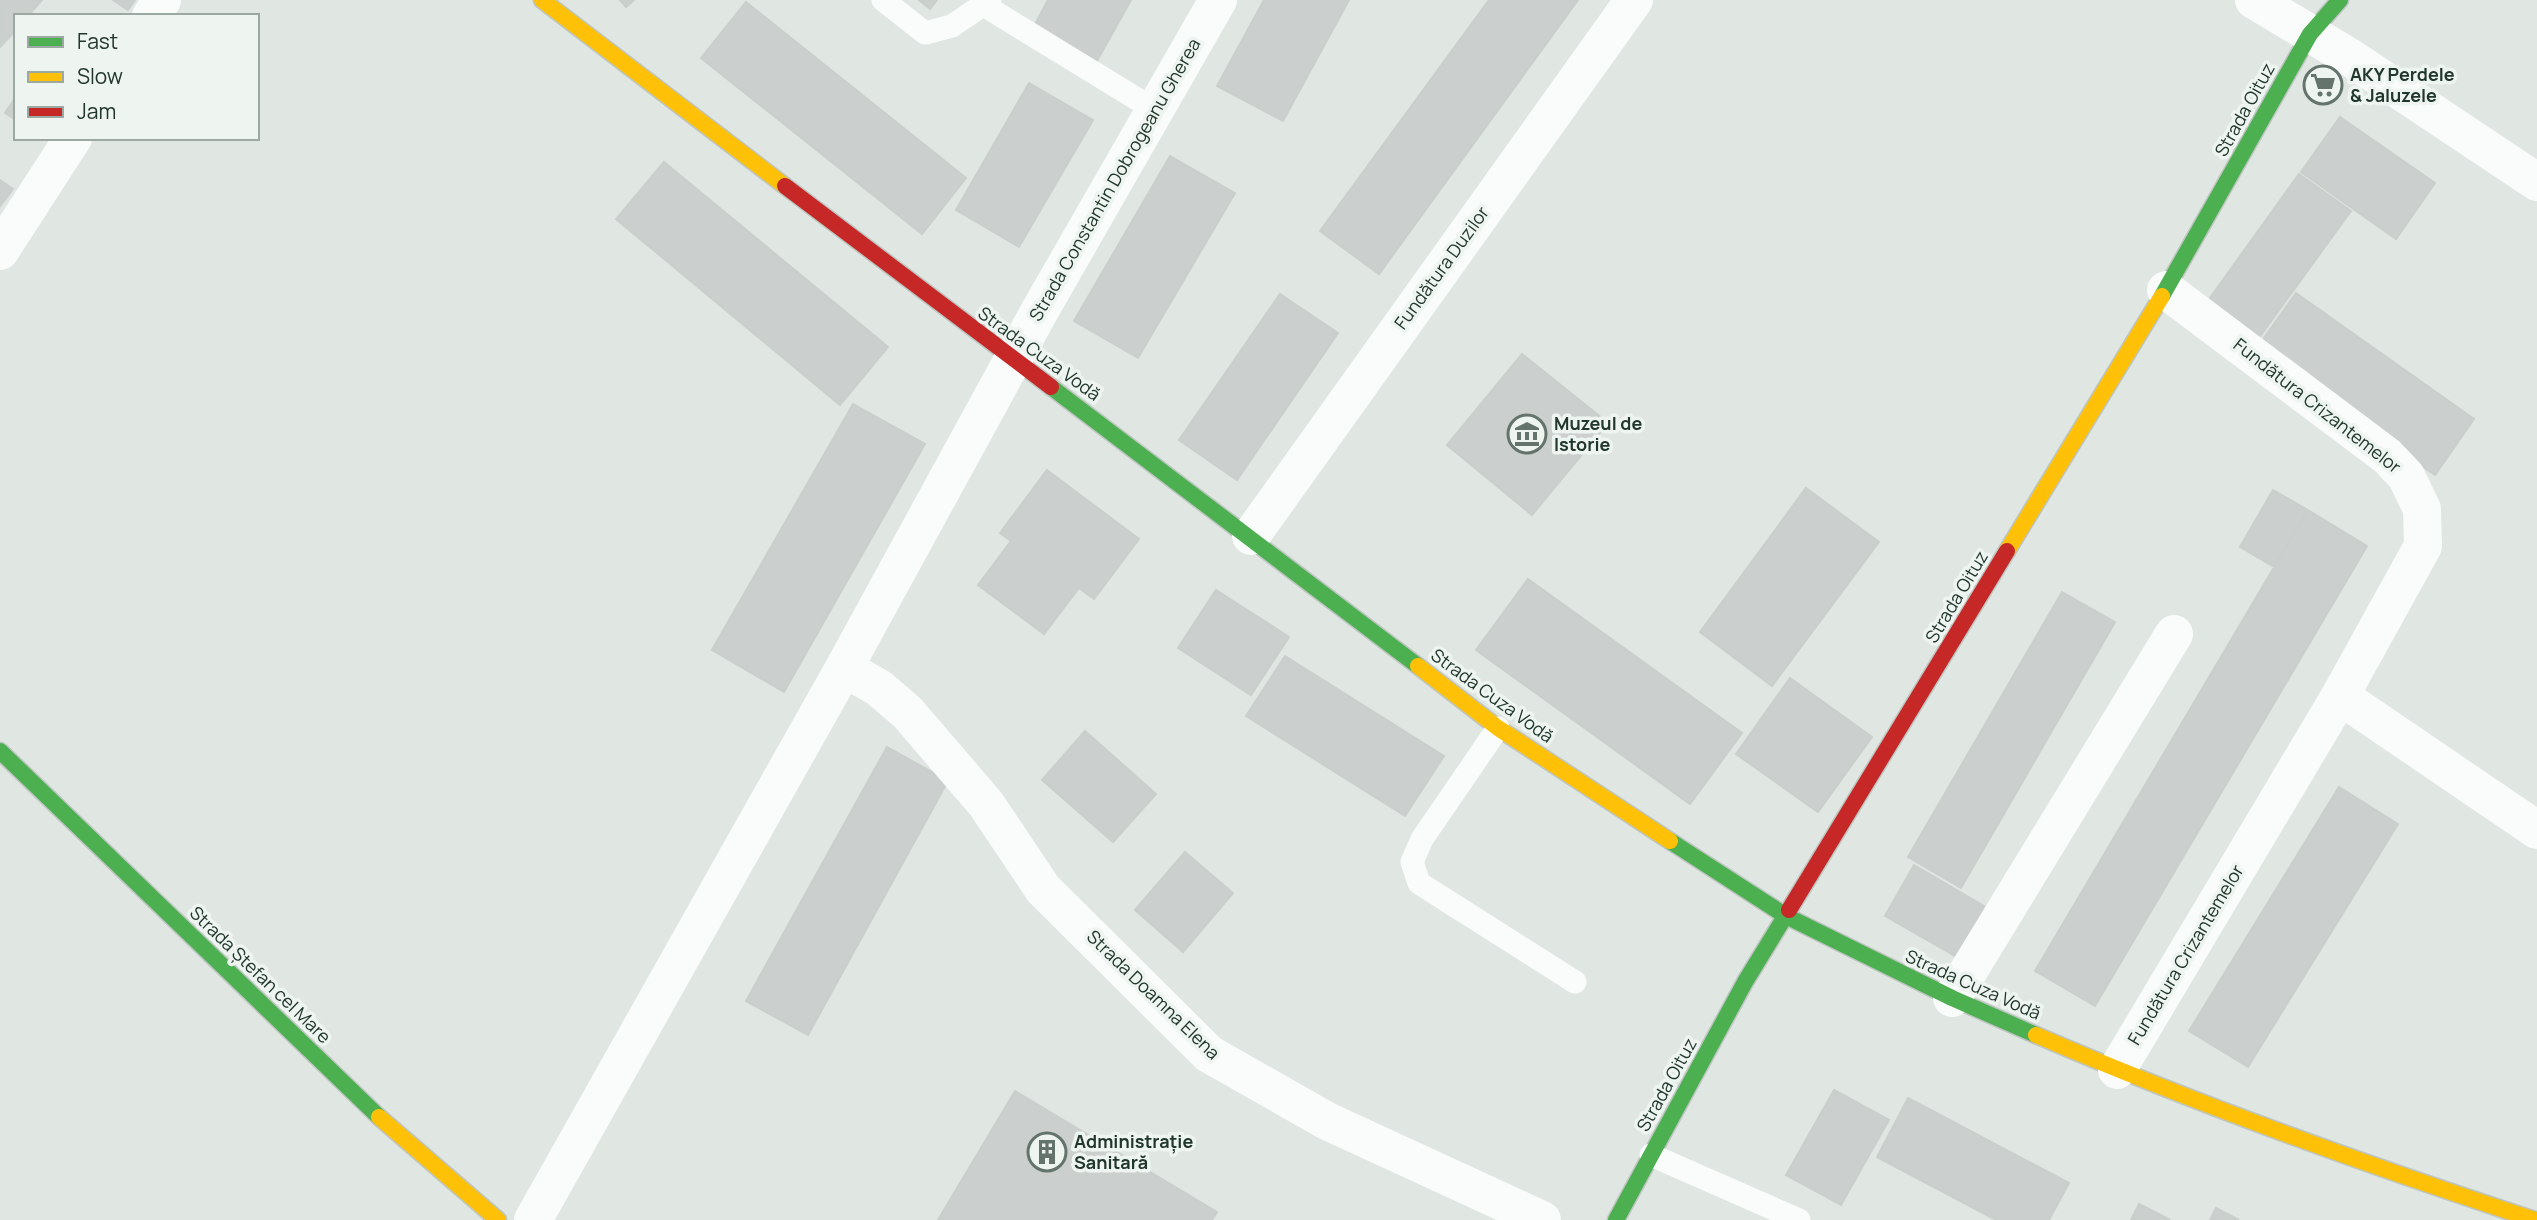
<svg xmlns="http://www.w3.org/2000/svg" width="2537" height="1220" font-family="Manrope,sans-serif">
  <style>
    .building { fill: #cbcfcd; stroke: #c9cfcb; stroke-width: 2 }
    .lines { fill: none; stroke-linecap: round; stroke-linejoin: round }
    .fast-casing { stroke: #bdc5c0; stroke-width: 19 }
    .slow-casing { stroke: #bdc5c0; stroke-width: 19 }
    .jam-casing { stroke: #bdc5c0; stroke-width: 19 }
    .lane { stroke: #fafbfb; stroke-width: 23 }
    .street { stroke: #fafbfb; stroke-width: 38 }
    .fast { stroke: #4caf50; stroke-width: 16 }
    .slow { stroke: #ffc107; stroke-width: 16 }
    .jam { stroke: #c62828; stroke-width: 16 }
    .labels { text-anchor: middle; stroke-width: 7; stroke-linejoin: round; paint-order: stroke }
    .poi-label { font-size: 18px; font-weight: bold; fill: #21362c; stroke: #eef5f0; text-anchor: start }
    .street-label { font-size: 18px; fill: #21362c; stroke: #eef5f0 }
  </style>
  <rect width="100%" height="100%" fill="#e0e6e2"/>
  <path class="building" d="M0,0h42l-14,16h-12v14l-16,17z
    M113,0h22l-7,10z
    M620,0h14l-8,7z
    M919,0h18l-7,9z
    M1048,0h83l-34,61 -63,-35z
    M1264,0h85l-66,121 -66,-35z
    M1489,0h89l-199,274 -59,-43z
    M746,2l220,176 -44,56 -221,-176z
    M1029,83l64,37 -74,127 -63,-37z
    M16,97v23l-11,-7z
    M2340,117l95,66 -39,56 -95,-67z
    M1170,156l65,37 -97,165 -64,-37z
    M664,162l224,185 -48,58 -224,-186z
    M2299,174l52,37 -98,135 -51,-37z
    M0,180l13,9 -13,17z
    M2296,293l178,126 -39,56 -179,-126z
    M1280,294l58,39 -101,147 -58,-40z
    M1522,354l86,69 -76,92 -85,-70z
    M853,404l72,40 -141,248 -72,-42z
    M1047,470l92,69 -45,60 -15,-11 -35,46 -66,-49 33,-44 -11,-8z
    M1806,488l73,54 -107,144 -72,-54z
    M2273,490l35,20 -34,57 -34,-20z
    M2308,510l59,36 -272,460 -60,-35z
    M1528,579l214,154 -52,71 -214,-154z
    M1216,590l73,47 -38,58 -73,-47z
    M2062,592l53,30 -154,266 -53,-31z
    M1285,656l159,100 -39,60 -159,-100z
    M1790,678l82,59 -54,75 -82,-58z
    M1085,731l71,63 -43,48 -71,-62z
    M887,747l61,34 -140,254 -62,-34z
    M2339,787l59,37 -150,243 -59,-36z
    M1185,852l48,41 -50,59 -48,-42z
    M1914,865l77,45 -29,50 -77,-44z
    M1834,1090l55,30 -48,85 -55,-30z
    M1015,1091l202,121 -5,8h-274z
    M1908,1098l161,85 -20,37h-53l-119,-63z
    M2139,1204l31,16h-39z
    M2216,1208l23,12h-29z"/>
  <g class="lines">
    <defs>
      <path id="fast" d="M2162,296l148,-262 30,-34
        M1051,387l367,279
        M0,751l379,366
        M1670,841l116,75 166,82 84,37
        M1616,1220l129,-238 44,-72"/>
      <path id="slow" d="M542,0l243,186
        M2007,551l155,-255
        M1418,666l80,62 172,113
        M2036,1035c162,70 331,130 499,185
        M379,1117l119,103"/>
      <path id="jam" d="M785,186l266,201
        M1789,910l218,-359"/>
    </defs>
    <use href="#fast" class="fast-casing"/>
    <use href="#slow" class="slow-casing"/>
    <use href="#jam" class="jam-casing"/>
    <path class="lane" d="M883,0l42,33 27,-7 38,-26
      M985,6l170,104
      M1498,728l-76,111 -10,23 7,21 156,99
      M1651,1155l148,65"/>
    <path class="street" d="M2254,0l97,58 186,124
      M151,16l11,-16
      M0,251l73,-113
      M1251,536l383,-536
      M844,668l35,20 29,25 78,91 57,85 166,165 118,67 215,99
      M2340,696l197,134
      M1952,998l222,-364
      M2117,1070l223,-374 83,-150 -1,-37 -16,-33 -19,-20 -221,-166
      M533,1220l311,-552 195,-356 179,-312"/>
    <use href="#fast" class="fast"/>
    <use href="#slow" class="slow"/>
    <use href="#jam" class="jam"/>
  </g>
  <defs>
    <symbol id="supermarket-ring" viewBox="-11 -11 22 22"><circle r="9.5" fill="#eef5f0" stroke="#64746c" stroke-width="1.5"/><path d="M-6-5.5h2.5l.6 2H6L4.5 2H-2.5L-4.4-4H-6ZM-1.5 3.2a1.3 1.3 0 1 0 .1 0ZM3 3.2a1.3 1.3 0 1 0 .1 0Z" fill="#64746c"/></symbol>
    <symbol id="museum-ring" viewBox="-11 -11 22 22"><circle r="9.5" fill="#eef5f0" stroke="#64746c" stroke-width="1.5"/><path d="M0-6L6-3V-2H-6V-3ZM-5-1h2V3h-2ZM-1-1h2V3h-2ZM3-1h2V3H3ZM-6 4H6V6H-6Z" fill="#64746c"/></symbol>
    <symbol id="building-ring" viewBox="-11 -11 22 22"><circle r="9.5" fill="#eef5f0" stroke="#64746c" stroke-width="1.5"/><path d="M-4-6H4V6H1V3H-1V6H-4ZM-2.5-4.3h1.7v1.8h-1.7ZM.8-4.3h1.7v1.8H.8ZM-2.5-1h1.7V.8h-1.7ZM.8-1h1.7V.8H.8Z" fill="#64746c"/></symbol>
  </defs>
  <g fill-rule="evenodd">
    <use href="#supermarket-ring" x="2301" y="63" width="44" height="44"/>
    <use href="#museum-ring" x="1505" y="412" width="44" height="44"/>
    <use href="#building-ring" x="1025" y="1130" width="44" height="44"/>
  </g>
  <g class="labels">
    <g class="poi-label">
      <text x="2350" y="81">AKY Perdele<tspan x="2350" dy="21">&amp; Jaluzele</tspan></text>
      <text x="1554" y="430">Muzeul de<tspan x="1554" dy="21">Istorie</tspan></text>
      <text x="1074" y="1148">Administrație<tspan x="1074" dy="21">Sanitară</tspan></text>
    </g>
    <g class="street-label">
      <text transform="translate(2245 110) rotate(-61)" y="6">Strada Oituz</text>
      <text transform="translate(1115 180) rotate(-60)" y="6">Strada Constantin Dobrogeanu Gherea</text>
      <text transform="translate(1442 268) rotate(-54)" y="6">Fundătura Duzilor</text>
      <text transform="translate(1039 354) rotate(36)" y="6">Strada Cuza Vodă</text>
      <text transform="translate(2317 406) rotate(38)" y="6">Fundătura Crizantemelor</text>
      <text transform="translate(1957 597) rotate(-59)" y="6">Strada Oituz</text>
      <text transform="translate(1492 696) rotate(36)" y="6">Strada Cuza Vodă</text>
      <text transform="translate(2186 955) rotate(-59)" y="6">Fundătura Crizantemelor</text>
      <text transform="translate(260 975) rotate(44)" y="6">Strada Ștefan cel Mare</text>
      <text transform="translate(1973 985) rotate(24)" y="6">Strada Cuza Vodă</text>
      <text transform="translate(1153 995) rotate(44)" y="6">Strada Doamna Elena</text>
      <text transform="translate(1667 1085) rotate(-61)" y="6">Strada Oituz</text>
    </g>
  </g>
  <rect x="14" y="14" width="245" height="126" fill="#eef5f0" stroke="#9ca9a2" stroke-width="2"/>
  <rect x="28" y="37" width="35" height="10" fill="#4caf50" stroke="#9ca9a2" stroke-width="2"/>
  <text x="77" y="49" font-size="21" fill="#21362c">Fast</text>
  <rect x="28" y="72" width="35" height="10" fill="#ffc107" stroke="#9ca9a2" stroke-width="2"/>
  <text x="77" y="84" font-size="21" fill="#21362c">Slow</text>
  <rect x="28" y="107" width="35" height="10" fill="#c62828" stroke="#9ca9a2" stroke-width="2"/>
  <text x="77" y="119" font-size="21" fill="#21362c">Jam</text>
</svg>
